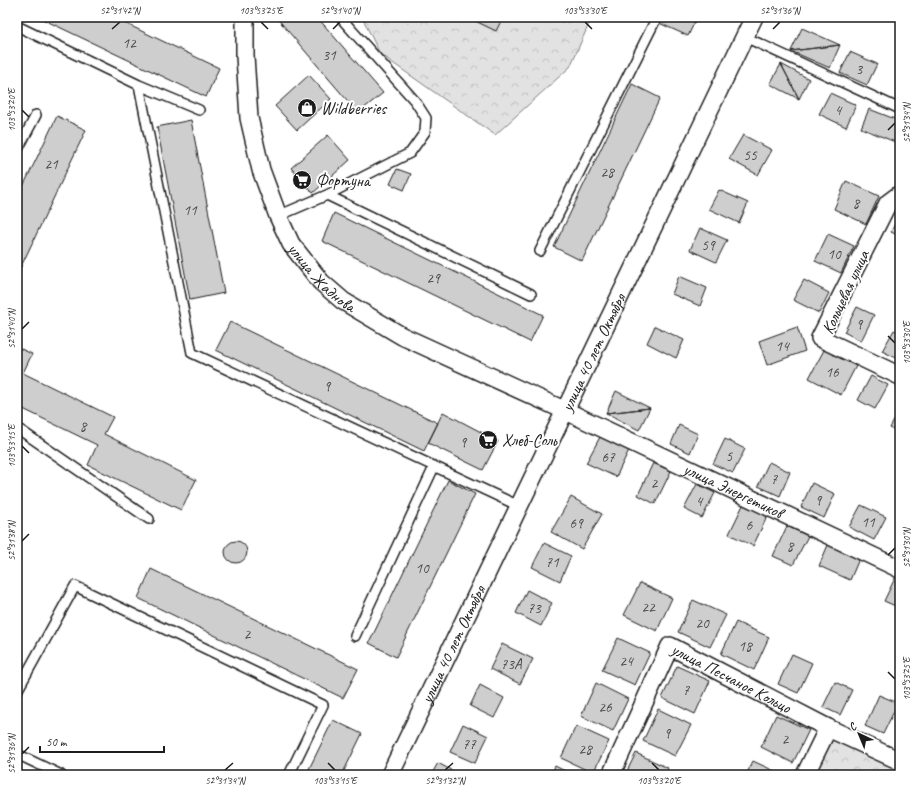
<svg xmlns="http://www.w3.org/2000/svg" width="917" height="792" font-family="Caveat,sans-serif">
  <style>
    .forest { fill: url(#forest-crowns); stroke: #7f7f7f }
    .building { fill: #cecece; stroke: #1c1c1c }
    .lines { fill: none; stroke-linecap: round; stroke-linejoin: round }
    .lane-casing { stroke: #1c1c1c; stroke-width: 12 }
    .street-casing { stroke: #1c1c1c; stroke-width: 20 }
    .lane { stroke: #fff; stroke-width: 9 }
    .street { stroke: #fff; stroke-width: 17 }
    .ticks { fill: none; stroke: #1c1c1c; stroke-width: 1.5 }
    .labels { text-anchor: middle; stroke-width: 4; stroke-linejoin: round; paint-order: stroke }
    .number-label { font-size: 15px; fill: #484848 }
    .poi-label { font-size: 17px; fill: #1c1c1c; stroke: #fff; text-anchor: start }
    .street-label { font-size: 17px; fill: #1c1c1c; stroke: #fff }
    .neatline { fill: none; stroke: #1c1c1c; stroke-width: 1.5 }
    .ticks-label { font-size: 10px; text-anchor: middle; fill: #1c1c1c }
  </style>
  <defs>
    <pattern id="forest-crowns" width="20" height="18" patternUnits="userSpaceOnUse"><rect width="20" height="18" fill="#e2e2e2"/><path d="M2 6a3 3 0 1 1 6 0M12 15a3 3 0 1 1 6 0" fill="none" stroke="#c1c1c1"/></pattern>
  </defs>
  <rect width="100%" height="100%" fill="#fff"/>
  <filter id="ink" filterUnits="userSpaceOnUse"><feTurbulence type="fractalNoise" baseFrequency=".025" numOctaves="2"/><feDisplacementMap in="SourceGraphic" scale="8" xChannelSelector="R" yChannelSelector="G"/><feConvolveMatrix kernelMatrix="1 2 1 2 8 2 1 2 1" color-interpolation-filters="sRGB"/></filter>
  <g filter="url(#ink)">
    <path class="forest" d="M362,17h230l-22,50 -75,68 -115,-81z
      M828,728l72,34v13h-95z"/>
    <path class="building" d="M38,17h74l107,51 -13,29z
      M276,17h41l66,76 -25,20z
      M467,17h36l-7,14z
      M662,17h35l-9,19 -29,-13z
      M802,28l38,17 -49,6z
      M840,45l-10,23 -39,-17z
      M850,52l27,12 -10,21 -27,-12z
      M781,64l28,15 -10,20z
      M781,64l18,35 -29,-15z
      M309,75l22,24 -34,31 -22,-24z
      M632,84l28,14 -78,163 -28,-14z
      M830,93l26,12 -10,22 -27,-13z
      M869,109l31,12v23l-39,-16z
      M57,116l29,14 -69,145v-76z
      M191,120l33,173 -34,7 -33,-173z
      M328,135l22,25 -37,33 -22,-25z
      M743,135l29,15 -14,25 -29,-16z
      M397,169l14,5 -7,16 -14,-6z
      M846,181l33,15 -13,28 -32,-15z
      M719,190l29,13 -9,20 -30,-14z
      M334,213l209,102 -13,27 -208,-101z
      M900,213v23l-9,-4z
      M700,228l27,12 -11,22 -26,-12z
      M828,234l26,12 -13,27 -26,-12z
      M679,276l28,12 -7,18 -28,-12z
      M804,280l25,13 -10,20 -26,-13z
      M857,307l17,8 -13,26 -17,-9z
      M230,322l208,101 -14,28 -208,-101z
      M655,326l29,14 -8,18 -29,-15z
      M797,327l8,24 -38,14 -8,-24z
      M894,330l6,3v27l-18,-9z
      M17,347l15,7 -9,19 90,44 -9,17 92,46 -15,30 -93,-45 9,-20 -80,-39z
      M824,350l32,16 -15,29 -32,-17z
      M871,376l17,9 -13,24 -17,-9z
      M616,391l34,17 -44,5z
      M650,408l-11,22 -33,-17z
      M900,409v24l-10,-5z
      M443,412l55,29 -15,29 -55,-27z
      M679,425l19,9 -8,19 -19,-9z
      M600,437l29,13 -13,27 -30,-14z
      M725,439l20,10 -12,24 -20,-9z
      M769,462l21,10 -10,24 -22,-10z
      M653,463l18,8 -16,33 -17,-9z
      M448,480l27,14 -79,163 -27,-14z
      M812,483l23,11 -11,24 -23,-11z
      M697,484l18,9 -13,25 -18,-9z
      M571,497l31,17 -20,35 -31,-17z
      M744,503l24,12 -15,31 -24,-12z
      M861,505l25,12 -12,23 -25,-13z
      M787,526l21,10 -15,29 -20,-9z
      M225 552a11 11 0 1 1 22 0a11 11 0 1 1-22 0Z
      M544,543l27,13 -11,25 -28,-14z
      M828,545l31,14 -9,21 -31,-14z
      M151,569l207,100 -15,29 -205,-100z
      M896,576l4,2v30l-16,-7z
      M640,583l32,15 -15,33 -33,-16z
      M527,590l25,13 -11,23 -25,-13z
      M693,600l33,15 -16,32 -32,-15z
      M736,622l33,15 -15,33 -33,-16z
      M618,638l32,15 -15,32 -33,-15z
      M502,644l31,15 -13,25 -30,-15z
      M792,654l20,9 -14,30 -20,-9z
      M677,666l33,15 -15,33 -33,-16z
      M835,682l17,8 -12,25 -17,-8z
      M596,683l32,16 -15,32 -32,-15z
      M480,685l24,13 -10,20 -24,-12z
      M879,695l19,8 -15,31 -18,-8z
      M658,709l33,16 -16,31 -32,-15z
      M776,715l33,15 -16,33 -32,-16z
      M333,720l29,14 -20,41h-36z
      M463,724l25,12 -13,27 -25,-11z
      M576,726l33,15 -16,32 -32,-15z
      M636,753l32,15 -3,7h-40z
      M753,761l30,14h-37z
      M438,763l22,12h-29z
      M555,766l18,9h-22z"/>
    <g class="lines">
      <defs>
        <path id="lane" d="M17,26l122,59 60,25
          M745,37l155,72
          M139,85l53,268 327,153
          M17,151l19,-36
          M327,195l83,-42 15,-21 1,-14 -11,-17 -75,-84
          M278,216l49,-21 204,99
          M540,251l117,-234
          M17,428l132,91
          M355,636l79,-169
          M17,691l58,-105 248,119 -34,70
          M17,754l44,21"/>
        <g id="street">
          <path id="s1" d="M245,17v39l4,62 12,52 17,46 13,28 30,38 22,19 59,35 164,75 334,158"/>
          <path d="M900,194l-12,9 -68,135 80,38"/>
          <path id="s2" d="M390,775l364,-758"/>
          <path id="s3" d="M611,775l59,-129 158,82 72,33"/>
          <path d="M805,775l23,-47"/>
        </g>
      </defs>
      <use href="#lane" class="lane-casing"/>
      <use href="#street" class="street-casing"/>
      <use href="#lane" class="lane"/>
      <use href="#street" class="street"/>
    </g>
  </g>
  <path class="ticks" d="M261,22l7,7M585,22l7,7M112,29l8,-7M333,29l7,-7M773,29l7,-7M22,110l7,7M888,130l7,-7M22,329l7,-7M888,336l7,7M22,446l7,7M22,541l7,-7M888,555l7,-7M888,672l7,7M22,754l7,-7M328,763l7,7M652,763l7,7M225,770l8,-7M445,770l8,-7"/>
  <defs>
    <symbol id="shop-disc" viewBox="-11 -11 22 22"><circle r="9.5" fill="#1c1c1c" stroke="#fff"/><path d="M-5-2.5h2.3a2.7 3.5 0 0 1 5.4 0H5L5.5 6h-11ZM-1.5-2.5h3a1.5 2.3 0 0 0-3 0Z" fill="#fff"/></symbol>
    <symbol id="supermarket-disc" viewBox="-11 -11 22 22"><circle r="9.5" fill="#1c1c1c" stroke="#fff"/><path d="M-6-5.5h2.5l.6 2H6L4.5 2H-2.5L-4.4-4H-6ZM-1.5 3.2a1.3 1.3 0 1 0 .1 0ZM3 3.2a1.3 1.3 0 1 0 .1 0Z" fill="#fff"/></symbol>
  </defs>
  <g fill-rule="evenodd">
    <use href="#shop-disc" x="296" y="97" width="22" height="22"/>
    <use href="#supermarket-disc" x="291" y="169" width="22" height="22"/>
    <use href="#supermarket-disc" x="477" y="429" width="22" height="22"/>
  </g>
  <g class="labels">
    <g class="number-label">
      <text x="129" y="48">12</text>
      <text x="329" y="60">31</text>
      <text x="859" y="74">3</text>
      <text x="838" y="115">4</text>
      <text x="750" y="160">55</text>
      <text x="51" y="169">21</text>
      <text x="607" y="177">28</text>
      <text x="856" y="208">8</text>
      <text x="190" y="215">11</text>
      <text x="708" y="250">59</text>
      <text x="834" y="259">10</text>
      <text x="433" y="283">29</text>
      <text x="859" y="329">9</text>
      <text x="782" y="351">14</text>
      <text x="832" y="377">16</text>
      <text x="327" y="391">9</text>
      <text x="83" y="431">8</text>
      <text x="463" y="447">9</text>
      <text x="729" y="461">5</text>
      <text x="608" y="462">67</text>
      <text x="774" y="484">7</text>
      <text x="654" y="488">2</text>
      <text x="818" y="505">9</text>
      <text x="699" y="506">4</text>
      <text x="868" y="527">11</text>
      <text x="576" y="528">69</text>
      <text x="749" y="530">6</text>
      <text x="790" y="551">8</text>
      <text x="552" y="567">71</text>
      <text x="422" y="573">10</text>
      <text x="648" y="612">22</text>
      <text x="534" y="613">73</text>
      <text x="702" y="628">20</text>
      <text x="247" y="639">2</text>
      <text x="745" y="651">18</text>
      <text x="626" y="666">24</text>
      <text x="511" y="669">73А</text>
      <text x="686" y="695">7</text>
      <text x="605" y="712">26</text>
      <text x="667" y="738">9</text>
      <text x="785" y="744">2</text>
      <text x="469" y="749">77</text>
      <text x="585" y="754">28</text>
    </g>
    <g class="poi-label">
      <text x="321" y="114">Wildberries</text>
      <text x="316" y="186">Фортуна</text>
      <text x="502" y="446">Хлеб-Соль</text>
    </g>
    <g class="street-label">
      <text dy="6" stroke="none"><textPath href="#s1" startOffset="280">улица Жаднова</textPath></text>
      <text transform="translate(845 292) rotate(-65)" y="6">Кольцевая улица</text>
      <text dy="6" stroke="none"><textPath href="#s2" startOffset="469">улица 40 лет Октября</textPath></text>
      <text dy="6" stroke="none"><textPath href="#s1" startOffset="746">улица Энергетиков</textPath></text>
      <text dy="6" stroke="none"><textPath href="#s2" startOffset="145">улица 40 лет Октября</textPath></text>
      <text dy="6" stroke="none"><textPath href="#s3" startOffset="211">улица Песчаное Кольцо</textPath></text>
    </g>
  </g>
  <rect width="917" height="792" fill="none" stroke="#fff" stroke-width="44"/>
  <g transform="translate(859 734) rotate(316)" stroke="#ffffff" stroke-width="3" paint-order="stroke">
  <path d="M0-3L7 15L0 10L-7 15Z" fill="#1c1c1c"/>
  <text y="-6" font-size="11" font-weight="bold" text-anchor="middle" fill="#1c1c1c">С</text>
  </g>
  <path d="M40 746v6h124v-6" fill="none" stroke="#1c1c1c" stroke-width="2"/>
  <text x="46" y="746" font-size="12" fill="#1c1c1c" stroke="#ffffff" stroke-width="3" paint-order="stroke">50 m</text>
  <rect x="22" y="22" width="873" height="748" class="neatline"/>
  <g class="ticks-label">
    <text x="120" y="14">52°31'42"N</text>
    <text x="261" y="14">103°53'25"E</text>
    <text x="340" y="14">52°31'40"N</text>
    <text x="585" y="14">103°53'30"E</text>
    <text x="780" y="14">52°31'36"N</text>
    <text transform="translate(11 110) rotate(-90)" y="4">103°53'20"E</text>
    <text transform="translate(906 123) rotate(-90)" y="4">52°31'34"N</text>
    <text transform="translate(11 329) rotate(-90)" y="4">52°31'40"N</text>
    <text transform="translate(906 343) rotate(-90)" y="4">103°53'30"E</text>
    <text transform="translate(11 446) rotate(-90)" y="4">103°53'15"E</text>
    <text transform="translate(11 541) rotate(-90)" y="4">52°31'38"N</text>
    <text transform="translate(906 548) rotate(-90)" y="4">52°31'30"N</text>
    <text transform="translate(906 679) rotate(-90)" y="4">103°53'25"E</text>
    <text transform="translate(11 754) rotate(-90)" y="4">52°31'36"N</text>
    <text x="225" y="784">52°31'34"N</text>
    <text x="335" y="784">103°53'15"E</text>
    <text x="445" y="784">52°31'32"N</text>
    <text x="659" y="784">103°53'20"E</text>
  </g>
</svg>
